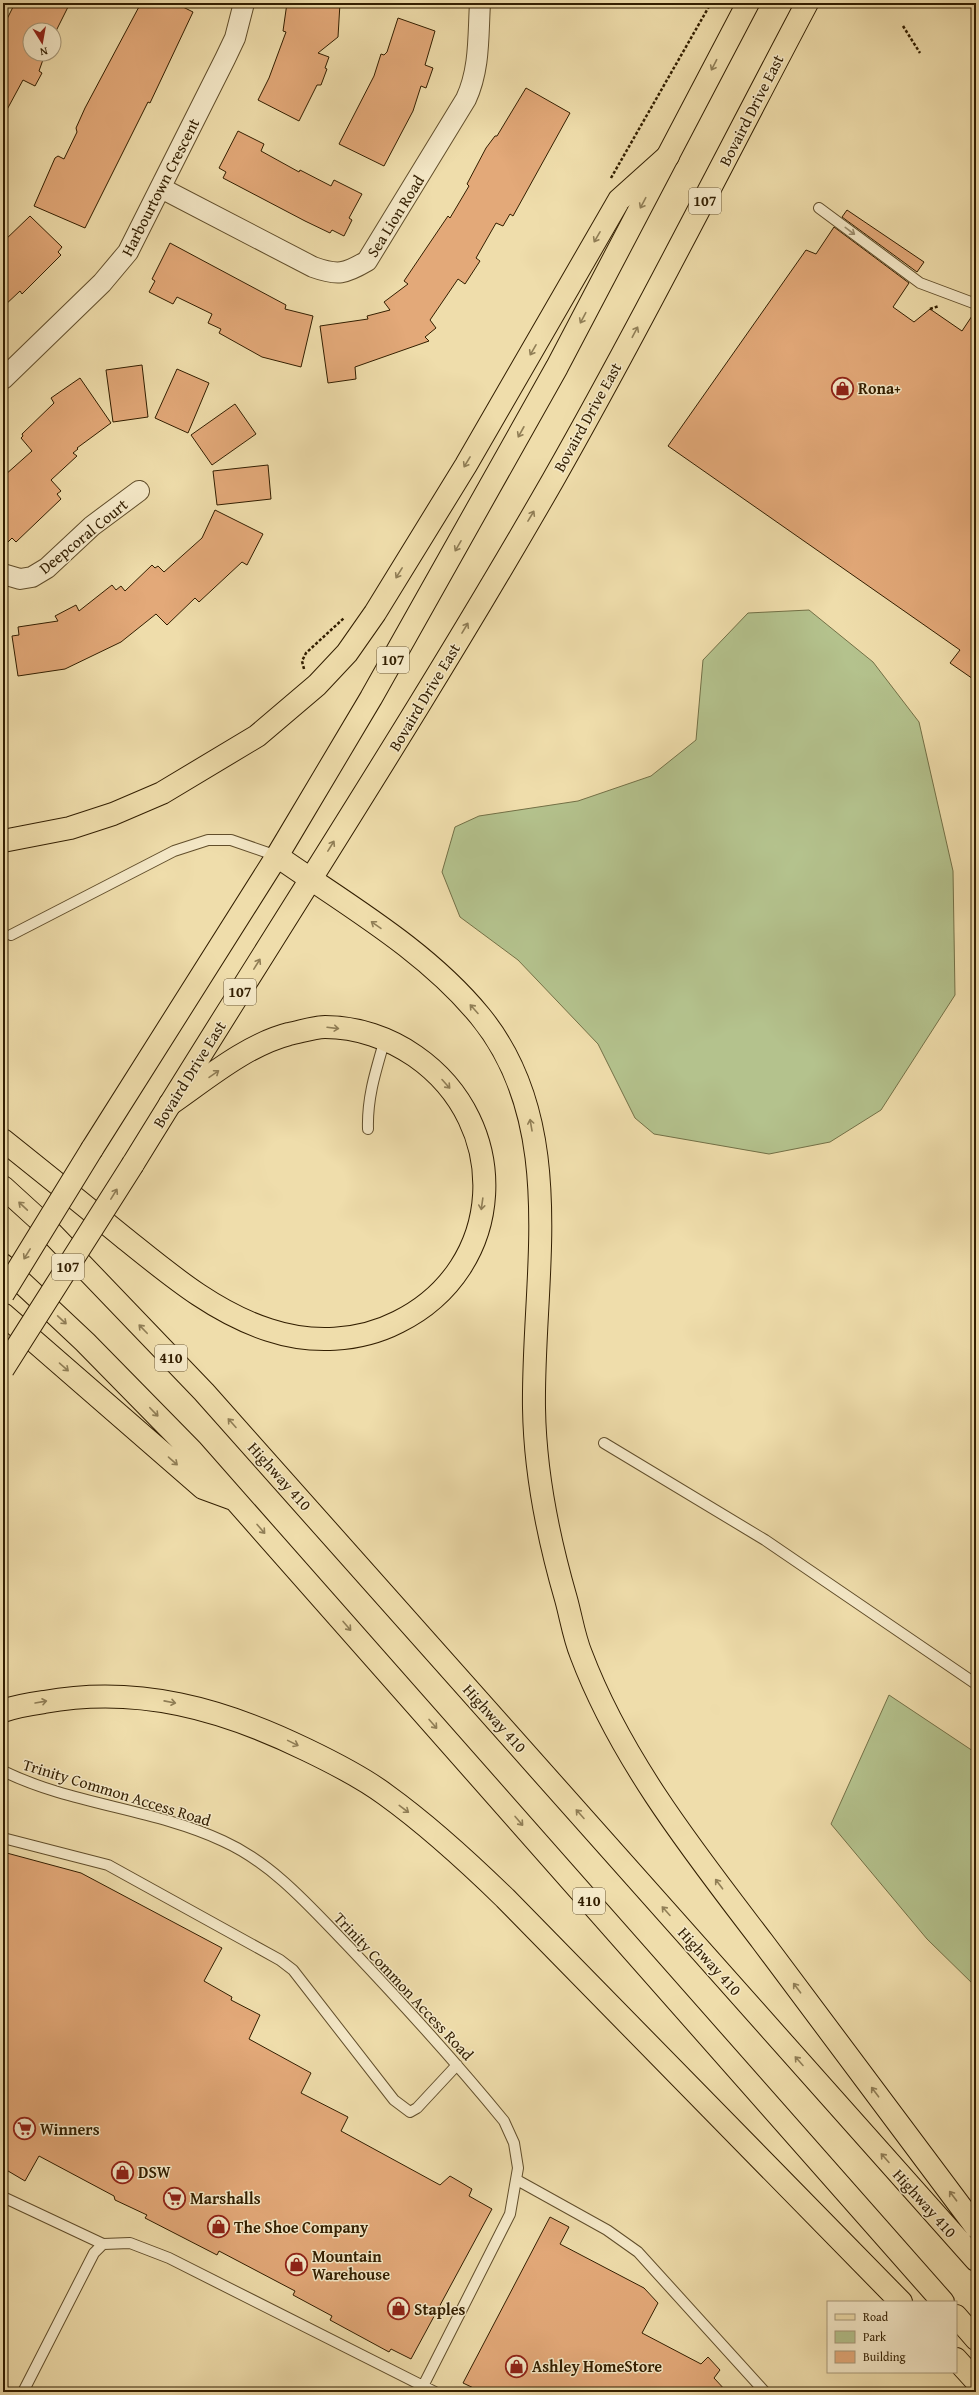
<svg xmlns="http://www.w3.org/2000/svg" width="979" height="2395" font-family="'Gentium Book Plus',serif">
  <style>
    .green { fill: #b4c28d; stroke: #737046 }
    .building { fill: #e3a979; stroke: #321e00 }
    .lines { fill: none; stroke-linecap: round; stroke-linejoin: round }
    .lane-casing { stroke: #614e2b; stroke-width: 12 }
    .street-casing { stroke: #614e2b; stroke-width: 22 }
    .primary-casing { stroke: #321e00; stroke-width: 24 }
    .highway-casing { stroke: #321e00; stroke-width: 24 }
    .path { stroke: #321e00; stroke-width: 2.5; stroke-dasharray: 3 2; stroke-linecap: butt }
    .lane { stroke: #f5e9c8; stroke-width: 10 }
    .street { stroke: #f5e9c8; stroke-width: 20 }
    .primary { stroke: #efddab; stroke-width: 22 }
    .highway { stroke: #efddab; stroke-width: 22 }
    .primary-bridge-casing { stroke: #321e00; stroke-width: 24; stroke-linecap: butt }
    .primary-bridge { stroke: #efddab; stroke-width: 22 }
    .oneway { stroke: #907e56 }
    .oneway2 { stroke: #9d8e6e }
    .labels { text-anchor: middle; stroke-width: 3; stroke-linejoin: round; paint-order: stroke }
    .shield { fill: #f5e9c8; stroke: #6c5b3c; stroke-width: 1 }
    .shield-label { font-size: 15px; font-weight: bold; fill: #321e00 }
    .street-label { font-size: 16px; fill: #321e00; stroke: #f5e9c8 }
    .poi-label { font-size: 16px; font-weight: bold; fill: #321e00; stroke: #f5e9c8; text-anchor: start }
  </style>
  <rect width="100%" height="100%" fill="#efddab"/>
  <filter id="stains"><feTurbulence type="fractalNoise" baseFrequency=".005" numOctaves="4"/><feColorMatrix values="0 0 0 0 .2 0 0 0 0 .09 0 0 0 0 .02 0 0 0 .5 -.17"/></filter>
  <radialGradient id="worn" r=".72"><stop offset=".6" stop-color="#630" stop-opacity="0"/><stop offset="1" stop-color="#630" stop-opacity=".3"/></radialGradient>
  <path class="green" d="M809,610l64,52 46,60 34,149 2,124 -74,115 -51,32 -61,12 -115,-20 -19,-16 -37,-74 -80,-84 -58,-43 -18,-45 13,-45 24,-11 99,-15 73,-25 45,-36 7,-80 45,-47z
    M889,1695l87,58v234l-49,-48 -96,-115z"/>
  <path class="building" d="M15,3h55l-16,32v-5h-24v24h15l-6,17 3,2 -7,13 -12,-6 -20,37v-90z
    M141,3h34l18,9 -43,91 -2,-1 -63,126 -51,-22 21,-48 3,-2 6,3 13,-27 -1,-4 9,-20z
    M287,3h53l-2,34 -20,16 11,4 -4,11 2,1 -6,16h-4l-18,36 -41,-21 11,-22 17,-46 -3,-1z
    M398,18l37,13 -10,34 8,3 -7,20 -5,-2 -8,25 -29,55 -45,-22 35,-68 7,-22 3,1 3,-3z
    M526,88l44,25 -57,103 -3,-2 -7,12 -7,-3 -20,35 4,3 -15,23 -7,-5 -28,41 6,8 -11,9 4,4 -74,26 1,12 -28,4 -8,-57 48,-7 -1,-3 23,-6 -6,-8 24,-18 -4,-3 44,-65 2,2 19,-32 -2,-2 19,-36 9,-12h2z
    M238,131l26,13 -3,7 38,21 1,-2 31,16 3,-6 28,14 -13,24 3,2 -8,16 -12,-6 -2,3 -25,-12 -82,-43 3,-6 -7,-4z
    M847,210l77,52 -7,10 -75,-55z
    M30,216l32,31 -4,5 3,3 -39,39 -2,-3 -17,16v-65z
    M834,227l75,56 -16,24 21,15 16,-13 32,22 14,-21v371l-26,-18 10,-13 -292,-204 138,-196 10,4z
    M170,243l116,62 -1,4 28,7 -12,51 -39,-10 -43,-24 2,-4 -13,-6 4,-9 -35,-17 -4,7 -24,-12 6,-11 -3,-2z
    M142,365l6,52 -35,5 -7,-52z
    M177,369l32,14 -21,50 -33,-15z
    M80,378l31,45 -34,25 1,1 -5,4 4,3 -26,24 10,11 -4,3 4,5 -45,43 -4,-4 -9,9v-66l4,-4 -2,-2 27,-24 -11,-13 2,-2 -1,-2 32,-31 -3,-5z
    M235,404l21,30 -44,31 -21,-30z
    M268,465l3,34 -54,6 -4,-34z
    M215,510l48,24 -16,31 -5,-3 -43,40 -4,-4 -28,27 -11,-11 -35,28 -56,27 -47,7 -6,-40 7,-1 -1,-8 40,-6 -3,-5 21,-11 3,6 33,-26 4,5 5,-4 4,5 27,-26 3,3 3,-2 6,6 38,-34z
    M3,1852l78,21 141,75 -18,33 28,16 -1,3 29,15 -11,24 62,34 -10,20 47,24 -7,14 99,54 10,-9 22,13 -3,7 23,13 -81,150 -20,-10 -2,3 -59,-32 2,-4 -39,-21 2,-4 -76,-40 -2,4 -72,-37 2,-3 -32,-15 -1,-4 -75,-40 -14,25 -22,-13z
    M550,2217l19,10 -9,17 84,44 14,15 -16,30 59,31 7,-7 12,13 -6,8 13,14h-245l-19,-9z"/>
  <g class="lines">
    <defs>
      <path id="lane" d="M819,208l101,75 56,21
        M11,935l163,-84 34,-11h23l46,16
        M368,1129c-1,-32 8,-59 17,-90
        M604,1443l161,97 211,144
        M3,1771c69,34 149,37 220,70 51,23 89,68 127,107 53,56 105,113 154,173l10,22 4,25 -8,46 -90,178
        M3,1838l105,27 172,95 13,10 101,130 16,12 7,-4 40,-43
        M517,2180l90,50 31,22 127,140
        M3,2197l100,47 27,-1 39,15 266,134
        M23,2392l71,-139 9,-9"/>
      <path id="street" d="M161,188l152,79c25,9 32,7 54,-6l99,-162c14,-30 12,-63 14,-96
        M3,379l99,-96 26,-31 97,-193 10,-21 9,-35
        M3,574l17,5 12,-2 15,-9 45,-42 47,-35"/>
      <path id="primary" d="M92,1149l185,-293 94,-158 186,-331 191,-364
        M133,1164c140,-228 287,-452 420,-684 89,-157 170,-318 254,-477"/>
      <path id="highway" d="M3,841l67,-13 43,-14 49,-21 95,-57 60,-51 30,-32 28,-40 91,-148 153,-265 49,-44
        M277,856c70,49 149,94 203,160 90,110 52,262 54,392 1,66 14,129 32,191 5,18 8,38 15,55 40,106 113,198 181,287 71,96 143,191 214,286
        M3,1140c40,32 80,64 120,97 45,36 90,75 146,93 42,14 90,12 129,-8 109,-54 115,-198 17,-266 -26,-18 -58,-29 -90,-29 -11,0 -25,5 -36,7 -43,11 -84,46 -119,70
        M3,1187l34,31 167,174 772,868
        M3,1265l82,77 107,109 751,851
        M3,1314l200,174 30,11
        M3,1711c13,-5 27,-7 41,-9 94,-17 179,7 263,48 27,13 55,27 79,45 43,31 81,66 119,103l396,404
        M956,2316l20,23
        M956,2359l20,22"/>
    </defs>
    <use href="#lane" class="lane-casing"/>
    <use href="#street" class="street-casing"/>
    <use href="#primary" class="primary-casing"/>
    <use href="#highway" class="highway-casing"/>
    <path class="path" d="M903,26l17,27
      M611,178l100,-175
      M930,309l9,-3
      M304,669l-2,-8 4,-8 38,-35"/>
    <use href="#lane" class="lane"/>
    <use href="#street" class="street"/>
    <use href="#primary" class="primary"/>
    <use href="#highway" class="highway"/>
    <defs>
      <path id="primary-bridge" d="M3,1294l89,-145
        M3,1369l130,-205"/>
    </defs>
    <use href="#primary-bridge" class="primary-bridge-casing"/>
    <use href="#primary-bridge" class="primary-bridge"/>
  </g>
  <defs><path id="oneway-shaft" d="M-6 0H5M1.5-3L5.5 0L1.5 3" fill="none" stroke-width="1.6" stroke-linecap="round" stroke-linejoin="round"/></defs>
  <g class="oneway">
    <use href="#oneway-shaft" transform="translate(714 65) rotate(117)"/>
    <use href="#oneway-shaft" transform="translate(643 203) rotate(118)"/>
    <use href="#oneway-shaft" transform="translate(597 237) rotate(120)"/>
    <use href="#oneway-shaft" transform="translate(583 318) rotate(118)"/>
    <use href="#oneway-shaft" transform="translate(635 332) rotate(-62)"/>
    <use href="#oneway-shaft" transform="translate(533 350) rotate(120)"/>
    <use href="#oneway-shaft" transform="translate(521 432) rotate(119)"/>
    <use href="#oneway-shaft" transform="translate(467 462) rotate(121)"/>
    <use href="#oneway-shaft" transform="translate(531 516) rotate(-59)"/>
    <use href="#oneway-shaft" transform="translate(458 546) rotate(120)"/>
    <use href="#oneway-shaft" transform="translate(399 573) rotate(122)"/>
    <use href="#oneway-shaft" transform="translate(465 628) rotate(-59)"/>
    <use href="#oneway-shaft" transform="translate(331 846) rotate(-58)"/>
    <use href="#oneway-shaft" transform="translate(376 925) rotate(-145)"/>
    <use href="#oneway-shaft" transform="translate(257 964) rotate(-58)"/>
    <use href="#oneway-shaft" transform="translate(474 1009) rotate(-132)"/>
    <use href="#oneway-shaft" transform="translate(333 1028) rotate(7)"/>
    <use href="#oneway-shaft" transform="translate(214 1074) rotate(-35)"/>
    <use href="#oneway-shaft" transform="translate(446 1084) rotate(48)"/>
    <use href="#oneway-shaft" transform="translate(531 1125) rotate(-100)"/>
    <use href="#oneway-shaft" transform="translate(114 1194) rotate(-58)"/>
    <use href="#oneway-shaft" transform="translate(482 1204) rotate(98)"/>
    <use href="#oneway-shaft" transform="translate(23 1206) rotate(-137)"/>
    <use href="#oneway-shaft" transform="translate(27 1254) rotate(122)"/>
    <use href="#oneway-shaft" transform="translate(62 1320) rotate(43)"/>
    <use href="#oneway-shaft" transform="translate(143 1329) rotate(-134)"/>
    <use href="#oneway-shaft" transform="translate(64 1367) rotate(41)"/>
    <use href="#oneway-shaft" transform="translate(154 1412) rotate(46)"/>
    <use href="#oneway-shaft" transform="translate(232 1423) rotate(-132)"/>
    <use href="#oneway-shaft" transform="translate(173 1461) rotate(41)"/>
    <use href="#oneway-shaft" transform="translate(261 1529) rotate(49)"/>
    <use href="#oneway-shaft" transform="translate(347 1626) rotate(49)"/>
    <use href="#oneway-shaft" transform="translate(41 1702) rotate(-10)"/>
    <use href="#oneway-shaft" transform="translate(170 1702) rotate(11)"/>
    <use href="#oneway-shaft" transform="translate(433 1724) rotate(49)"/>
    <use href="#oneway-shaft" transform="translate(293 1743) rotate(26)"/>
    <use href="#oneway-shaft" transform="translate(404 1809) rotate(37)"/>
    <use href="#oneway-shaft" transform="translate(580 1814) rotate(-132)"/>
    <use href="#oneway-shaft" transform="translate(519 1821) rotate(49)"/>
    <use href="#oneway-shaft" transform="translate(719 1884) rotate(-127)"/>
    <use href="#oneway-shaft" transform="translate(666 1911) rotate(-132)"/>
    <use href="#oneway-shaft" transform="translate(797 1988) rotate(-127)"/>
    <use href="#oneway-shaft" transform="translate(799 2061) rotate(-132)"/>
    <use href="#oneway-shaft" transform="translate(875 2092) rotate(-127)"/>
    <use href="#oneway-shaft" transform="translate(885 2158) rotate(-132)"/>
    <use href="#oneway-shaft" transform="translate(953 2196) rotate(-127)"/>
  </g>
  <use class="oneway2" href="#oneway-shaft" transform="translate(850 231) rotate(37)"/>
  <defs>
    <symbol id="shop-ring" viewBox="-11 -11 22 22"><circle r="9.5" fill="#f5e9c8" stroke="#8f2418" stroke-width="1.5"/><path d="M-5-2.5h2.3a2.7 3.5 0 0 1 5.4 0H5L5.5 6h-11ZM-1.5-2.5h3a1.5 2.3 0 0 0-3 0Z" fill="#8f2418"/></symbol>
    <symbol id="supermarket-ring" viewBox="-11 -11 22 22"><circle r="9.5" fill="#f5e9c8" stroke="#8f2418" stroke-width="1.5"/><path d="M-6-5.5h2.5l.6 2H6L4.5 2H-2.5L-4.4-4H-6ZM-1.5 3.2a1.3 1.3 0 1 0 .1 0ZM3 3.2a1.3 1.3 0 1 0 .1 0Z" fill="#8f2418"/></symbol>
  </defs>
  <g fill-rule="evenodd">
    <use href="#shop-ring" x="830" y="376" width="25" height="25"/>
    <use href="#supermarket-ring" x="12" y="2116" width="25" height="25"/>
    <use href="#shop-ring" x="110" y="2160" width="25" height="25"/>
    <use href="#supermarket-ring" x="162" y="2186" width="25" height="25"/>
    <use href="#shop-ring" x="206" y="2214" width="25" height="25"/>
    <use href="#shop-ring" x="284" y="2252" width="25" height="25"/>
    <use href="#shop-ring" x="386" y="2296" width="25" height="25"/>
    <use href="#shop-ring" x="504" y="2354" width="25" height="25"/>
  </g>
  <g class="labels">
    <g class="shield">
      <rect x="689" y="188" width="32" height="26" rx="3"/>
      <rect x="377" y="647" width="32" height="26" rx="3"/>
      <rect x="224" y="979" width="32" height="26" rx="3"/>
      <rect x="52" y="1254" width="32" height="26" rx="3"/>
      <rect x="155" y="1345" width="32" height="26" rx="3"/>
      <rect x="573" y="1888" width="32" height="26" rx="3"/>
    </g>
    <g class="shield-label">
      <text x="705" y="206">107</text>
      <text x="393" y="665">107</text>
      <text x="240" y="997">107</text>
      <text x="68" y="1272">107</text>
      <text x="171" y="1363">410</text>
      <text x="589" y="1906">410</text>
    </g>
    <g class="street-label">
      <text transform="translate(751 110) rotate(-63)" y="6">Bovaird Drive East</text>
      <text transform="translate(160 187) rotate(-63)" y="6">Harbourtown Crescent</text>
      <text transform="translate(395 216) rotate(-58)" y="6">Sea Lion Road</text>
      <text transform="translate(587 417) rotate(-61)" y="6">Bovaird Drive East</text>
      <text transform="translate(83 536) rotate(-39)" y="6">Deepcoral Court</text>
      <text transform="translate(424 697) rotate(-59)" y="6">Bovaird Drive East</text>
      <text transform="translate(189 1074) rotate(-58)" y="6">Bovaird Drive East</text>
      <text transform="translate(280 1476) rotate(48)" y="6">Highway 410</text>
      <text transform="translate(495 1718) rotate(48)" y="6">Highway 410</text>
      <text transform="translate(117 1792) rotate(17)" y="6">Trinity Common Access Road</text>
      <text transform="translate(710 1961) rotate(48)" y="6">Highway 410</text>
      <text transform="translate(404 1986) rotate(47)" y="6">Trinity Common Access Road</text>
      <text transform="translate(925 2203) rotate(48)" y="6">Highway 410</text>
    </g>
    <g class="poi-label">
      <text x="858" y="394">Rona+</text>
      <text x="40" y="2135">Winners</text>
      <text x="138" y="2178">DSW</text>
      <text x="190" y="2204">Marshalls</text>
      <text x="234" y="2233">The Shoe Company</text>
      <text x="312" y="2262">Mountain<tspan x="312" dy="18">Warehouse</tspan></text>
      <text x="414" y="2315">Staples</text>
      <text x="532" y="2372">Ashley HomeStore</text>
    </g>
  </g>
  <rect width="979" height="2395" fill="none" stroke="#efddab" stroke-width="16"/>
  <rect x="4" y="4" width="971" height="2387" fill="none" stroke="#321e00" stroke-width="2"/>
  <rect x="8" y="8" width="963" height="2379" fill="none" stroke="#321e00"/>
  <rect x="827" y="2301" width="130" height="72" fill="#f5e9c8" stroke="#a79878"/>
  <rect x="835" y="2314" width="20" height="6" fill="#efddab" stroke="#a79878"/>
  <text x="863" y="2321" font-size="12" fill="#321e00">Road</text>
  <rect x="835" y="2331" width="20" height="12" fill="#b4c28d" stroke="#a79878"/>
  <text x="863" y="2341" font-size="12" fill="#321e00">Park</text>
  <rect x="835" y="2351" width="20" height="12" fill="#e3a979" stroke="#a79878"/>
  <text x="863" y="2361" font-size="12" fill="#321e00">Building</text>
  <g transform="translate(42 42) rotate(169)"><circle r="19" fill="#f5e9c8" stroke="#a79878"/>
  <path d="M0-3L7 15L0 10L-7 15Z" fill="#8f2418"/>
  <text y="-6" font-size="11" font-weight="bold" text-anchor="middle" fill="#321e00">N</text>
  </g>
  <rect width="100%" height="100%" filter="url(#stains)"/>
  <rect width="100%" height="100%" fill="url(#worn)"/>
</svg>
